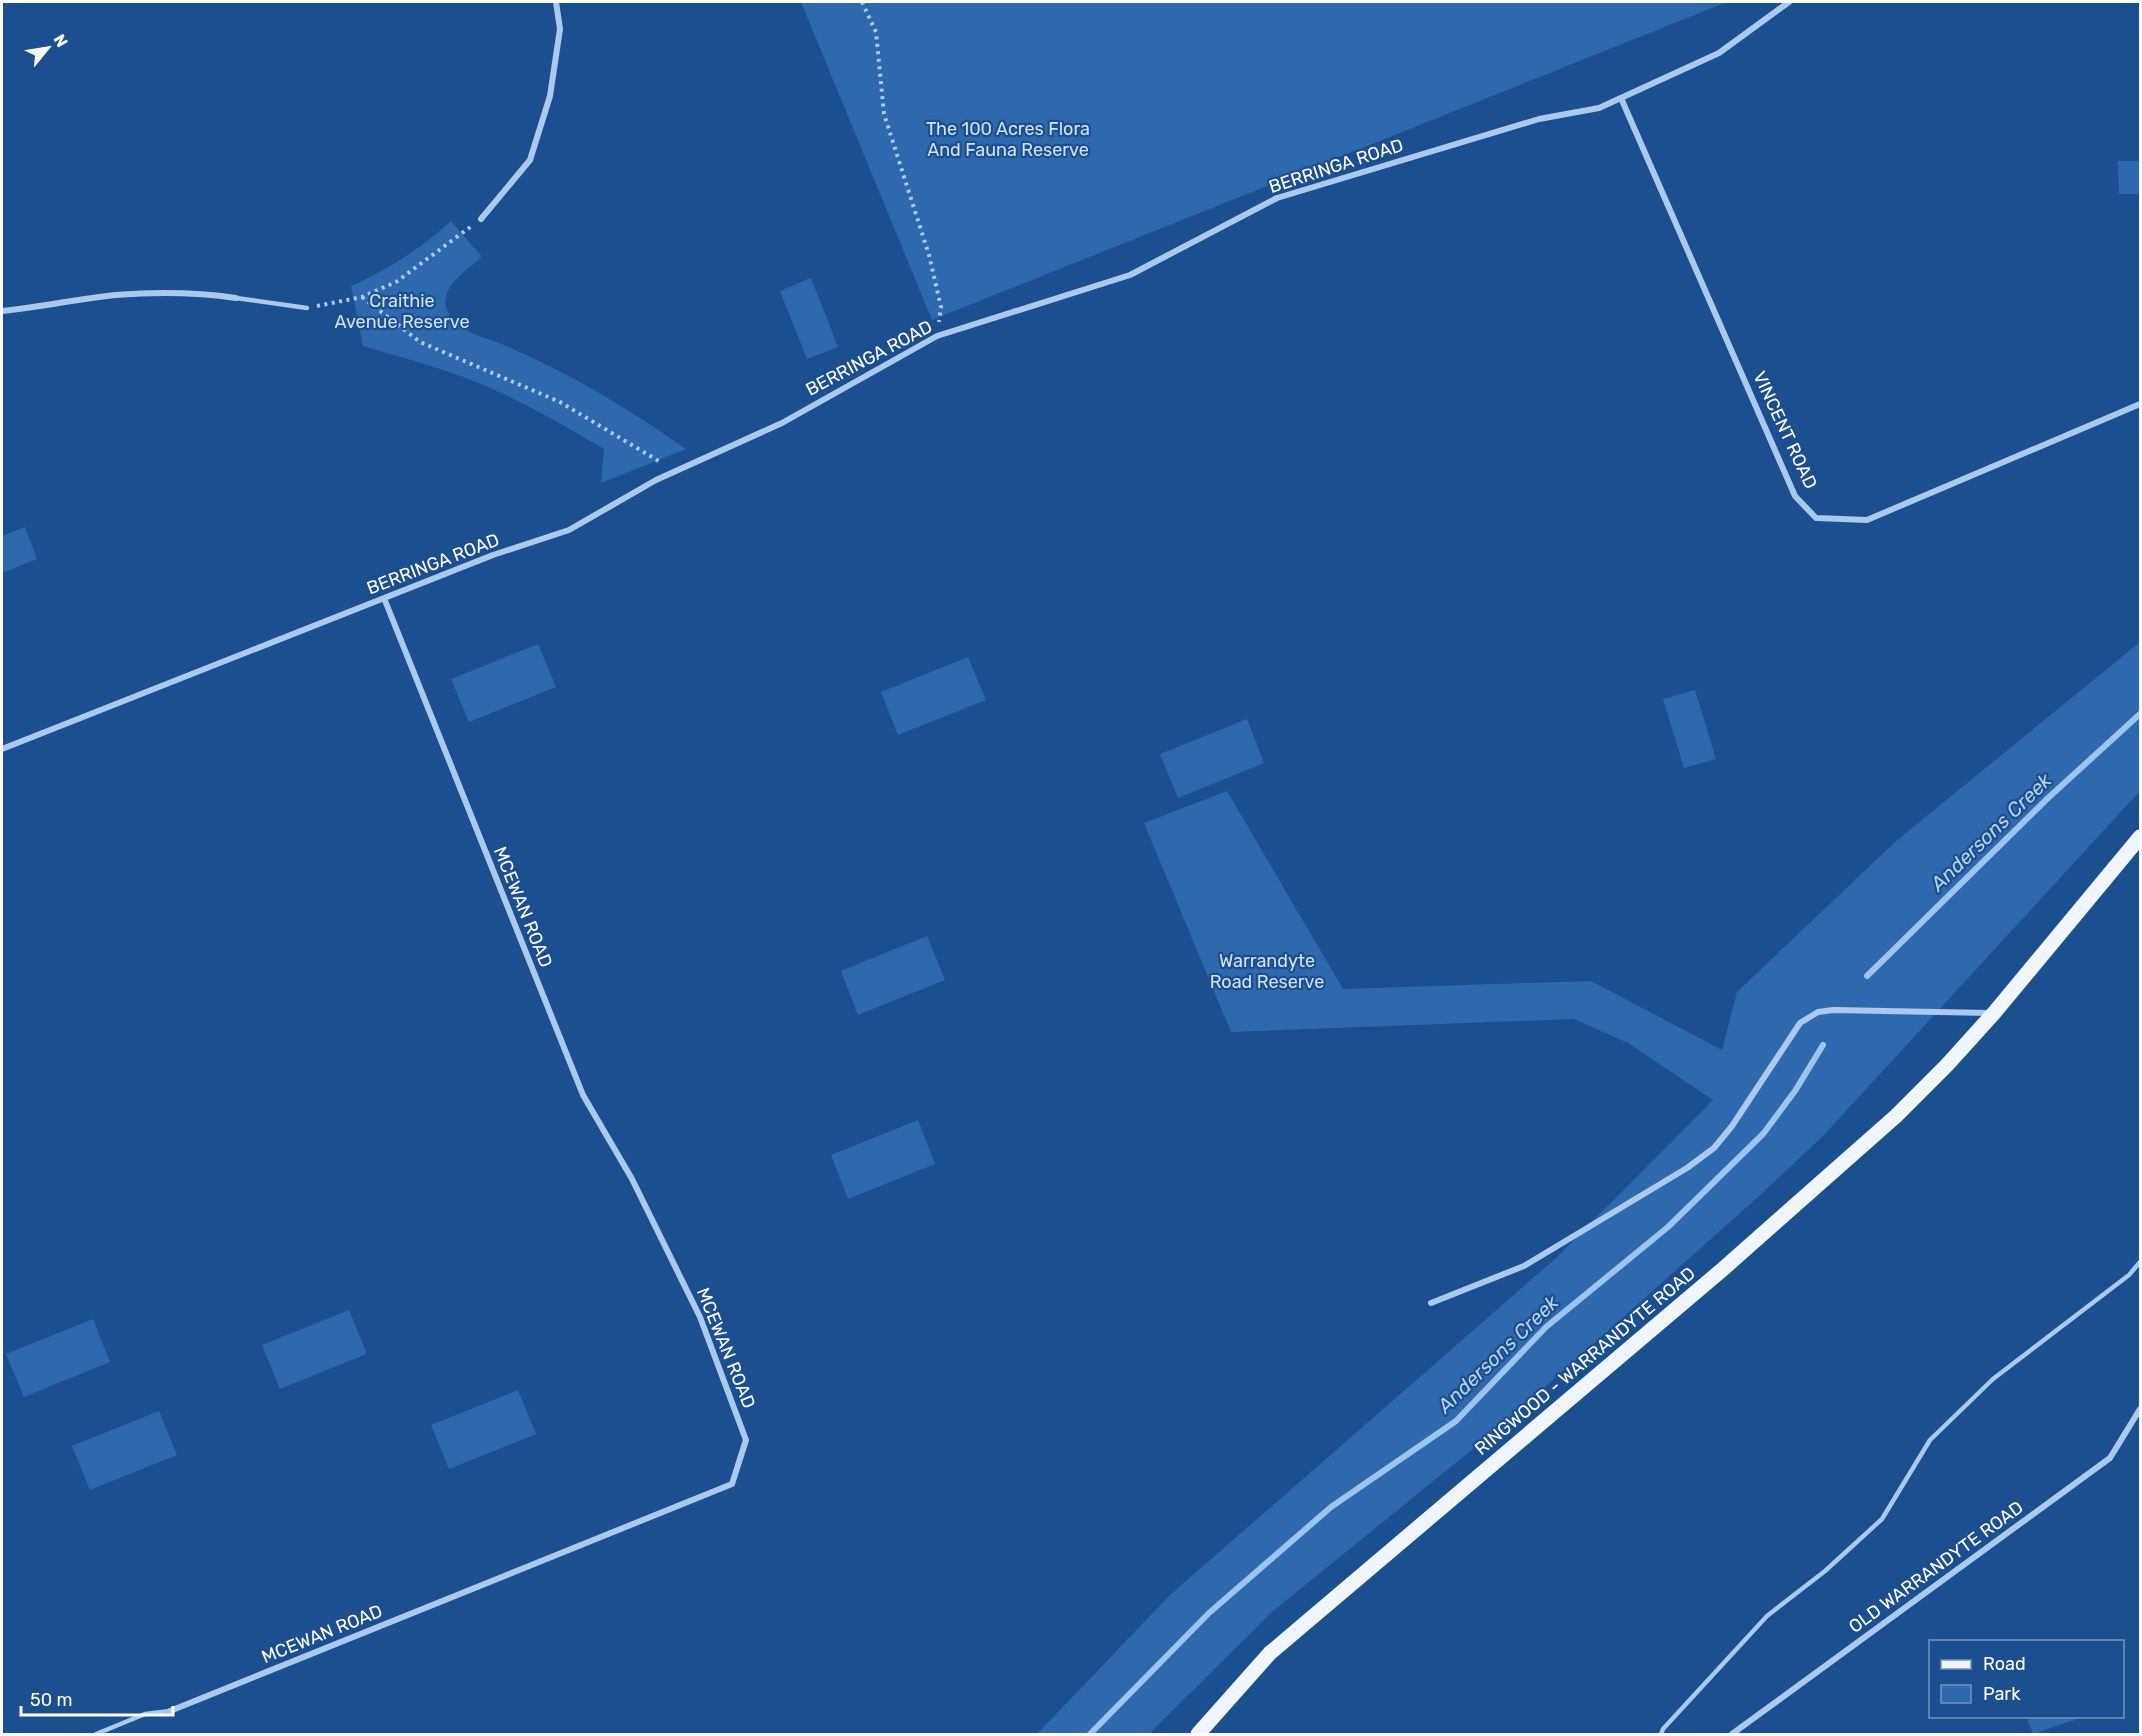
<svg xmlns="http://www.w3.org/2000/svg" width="2142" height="1736" font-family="Rubik,sans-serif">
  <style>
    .green { fill: #2e69ad }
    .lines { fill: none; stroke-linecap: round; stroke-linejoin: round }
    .stream { stroke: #9cc4f0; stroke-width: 6 }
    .path { stroke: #a9c9ee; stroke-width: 4; stroke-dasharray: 3 4.5; stroke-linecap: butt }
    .lane { stroke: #a9c9ee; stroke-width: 4.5 }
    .street { stroke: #a9c9ee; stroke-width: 6 }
    .primary { stroke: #f0f6ff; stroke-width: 15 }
    .labels { text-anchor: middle; stroke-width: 4.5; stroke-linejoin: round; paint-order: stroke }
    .park-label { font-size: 18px; fill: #cfe3fa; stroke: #1b4f8f }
    .street-label { font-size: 18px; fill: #fff; stroke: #1b4f8f }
    .water-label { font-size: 20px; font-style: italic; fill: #b5d3f5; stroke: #1b4f8f }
  </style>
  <rect width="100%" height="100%" fill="#1b4f8f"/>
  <path class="green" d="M801,2h926l-795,318z
    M2118,161h22v33h-21z
    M451,221l31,36c-14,12 -44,31 -35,53 7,20 34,26 52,33 69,29 127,64 187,106l-85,34 3,-34c-39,-23 -77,-45 -118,-63 -40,-17 -82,-28 -123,-40l-12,-60c38,-17 69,-37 100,-65z
    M811,278l27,69 -31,12 -27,-68z
    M25,527l12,32 -35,14v-37z
    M2140,642v149l-317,345 -65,61 -258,230 -228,185 -123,122h-112l133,-139 386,-337 157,-158 -85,-57 -54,-24 -343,13 -87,-209 83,-32 116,198 248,-8 131,69 15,-58 159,-151z
    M538,644l18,43 -87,35 -18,-43z
    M968,657l18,43 -88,35 -17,-43z
    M1695,690l21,69 -32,9 -21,-69z
    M1247,719l17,44 -86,35 -18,-44z
    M927,936l18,44 -87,35 -17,-44z
    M918,1120l17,44 -87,35 -17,-44z
    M349,1310l18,44 -87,35 -18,-44z
    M93,1319l17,43 -86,35 -18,-43z
    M518,1390l18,44 -87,35 -18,-44z
    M159,1411l18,44 -87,35 -18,-44z
    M2026,1717h50l1,2 -44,15z"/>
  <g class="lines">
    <path class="stream" d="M1867,976l181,-178 92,-84
      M1090,1734l119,-121 122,-106 125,-86 90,-94 122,-100 95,-93 32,-43 28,-46"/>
    <path class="path" d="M862,2l14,30 8,82 45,141 12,52 -2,15
      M362,297l58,45 140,60 102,61
      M317,306l45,-9 34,-15 77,-57"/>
    <path class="lane" d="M236,298l71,10
      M96,1734l49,-20 25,-3
      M1661,1734l2,-5 104,-113 58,-45 57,-52 48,-79 63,-61 136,-104 11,-13"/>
    <path class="street" d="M1621,98l174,398 21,22 51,2 273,-116
      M481,219l49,-59 20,-64 10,-67 -4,-27
      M2,311c38,-4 76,-12 114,-16 40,-3 79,-3 120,3
      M2,749l491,-194 76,-25 87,-50 126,-57 155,-87 193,-61 147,-77 262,-79 60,-11 120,-55 70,-51
      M1431,1303l93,-37 163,-98 27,-20 18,-22 68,-103 18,-11 15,-2 157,3
      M170,1711l562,-227 14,-44 -46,-123 -68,-138 -49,-84 -199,-497
      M1732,1734l378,-276 30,-49"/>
    <path class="primary" d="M1198,1734l72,-81 453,-384 173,-153 51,-51 47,-52 146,-176"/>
  </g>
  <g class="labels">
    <g class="park-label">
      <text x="1008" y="135">The 100 Acres Flora<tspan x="1008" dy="21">And Fauna Reserve</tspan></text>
      <text x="402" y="307">Craithie<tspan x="402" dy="21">Avenue Reserve</tspan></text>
      <text x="1267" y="967">Warrandyte<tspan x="1267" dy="21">Road Reserve</tspan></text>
    </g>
    <g class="street-label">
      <text transform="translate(1336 166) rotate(-18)" y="6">BERRINGA ROAD</text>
      <text transform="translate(869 358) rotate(-28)" y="6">BERRINGA ROAD</text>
      <text transform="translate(1785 430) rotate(65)" y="6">VINCENT ROAD</text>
      <text transform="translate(433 564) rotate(-21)" y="6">BERRINGA ROAD</text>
      <text transform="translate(523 907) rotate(68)" y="6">MCEWAN ROAD</text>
      <text transform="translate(726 1348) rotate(68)" y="6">MCEWAN ROAD</text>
      <text transform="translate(1585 1361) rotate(-40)" y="6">RINGWOOD - WARRANDYTE ROAD</text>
      <text transform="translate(1936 1567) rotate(-36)" y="6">OLD WARRANDYTE ROAD</text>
      <text transform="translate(322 1634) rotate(-22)" y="6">MCEWAN ROAD</text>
    </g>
    <g class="water-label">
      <text transform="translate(1991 832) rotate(-44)" y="7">Andersons Creek</text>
      <text transform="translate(1498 1354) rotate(-44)" y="7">Andersons Creek</text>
    </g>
  </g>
  <rect width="2142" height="1736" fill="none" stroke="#ffffff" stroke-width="6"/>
  <rect x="1929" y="1640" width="195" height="78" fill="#1b4f8f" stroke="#7695bc" stroke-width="1.5"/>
  <rect x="1941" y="1660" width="30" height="9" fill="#f0f6ff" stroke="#7695bc" stroke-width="1.5"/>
  <text x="1983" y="1670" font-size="18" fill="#ffffff">Road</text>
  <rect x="1941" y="1685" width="30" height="18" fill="#2e69ad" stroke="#7695bc" stroke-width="1.5"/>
  <text x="1983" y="1700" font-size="18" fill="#ffffff">Park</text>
  <g transform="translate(48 48) rotate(60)" stroke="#1b4f8f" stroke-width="4.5" paint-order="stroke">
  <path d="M0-4.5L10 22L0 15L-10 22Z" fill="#ffffff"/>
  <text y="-9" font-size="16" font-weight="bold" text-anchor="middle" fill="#ffffff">N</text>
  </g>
  <path d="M21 1706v9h152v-9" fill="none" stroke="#ffffff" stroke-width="3"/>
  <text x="30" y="1706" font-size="18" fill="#ffffff" stroke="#1b4f8f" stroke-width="4.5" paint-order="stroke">50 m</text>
</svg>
